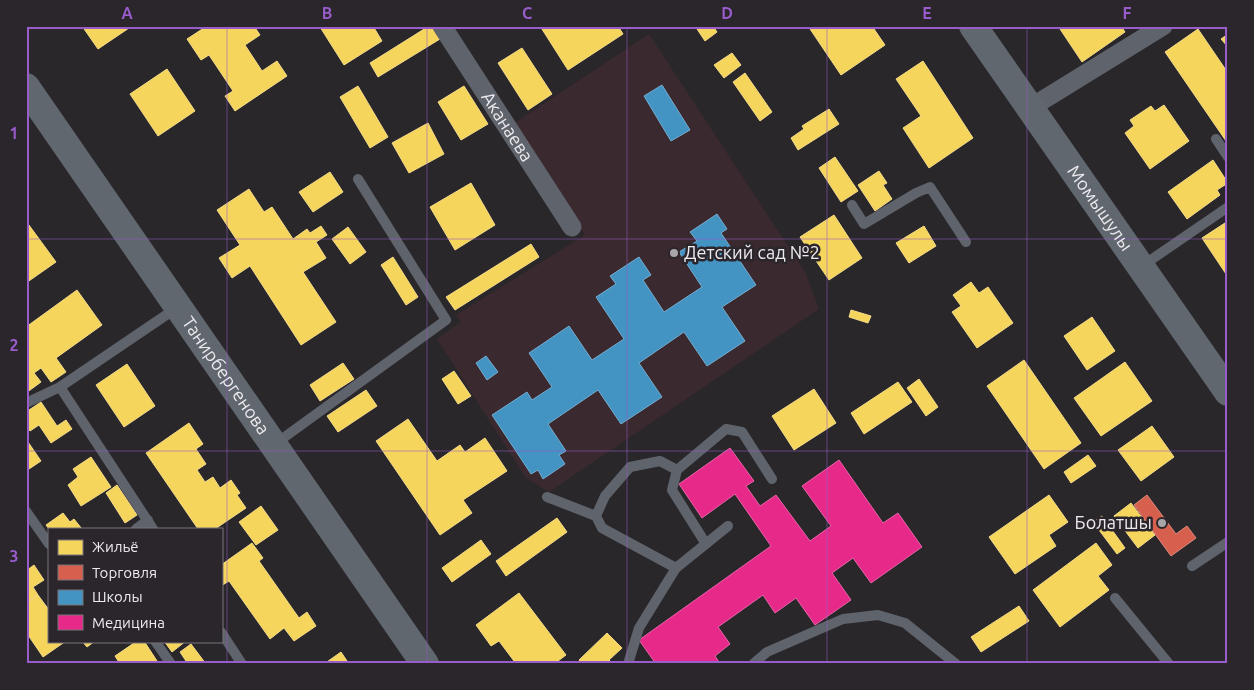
<svg xmlns="http://www.w3.org/2000/svg" width="1254" height="690" font-family="Ubuntu,sans-serif">
  <style>
    .education { fill: #3a292e }
    .homes { fill: #f6d55c; stroke: #f3db88 }
    .shops { fill: #d6604d; stroke: #dd897d }
    .schools { fill: #4393c3; stroke: #76add0 }
    .health { fill: #e7298a; stroke: #e963a8 }
    .lines { fill: none; stroke-linecap: round; stroke-linejoin: round }
    .lane { stroke: #5f646c; stroke-width: 10 }
    .street { stroke: #5f646c; stroke-width: 19 }
    .secondary { stroke: #60676f; stroke-width: 28 }
    .grid { fill: none; stroke: #985ccb; stroke-width: 1; stroke-opacity: 0.55 }
    .poi-dot { fill: #a9a6aa; stroke: #2b262c; stroke-width: 2 }
    .labels { text-anchor: middle; stroke-width: 5; stroke-linejoin: round; paint-order: stroke }
    .street-label { font-size: 18px; fill: #edeaee; stroke: #2b262c }
    .poi-label { font-size: 18px; fill: #edeaee; stroke: #2b262c; text-anchor: start }
    .neatline { fill: none; stroke: #985ccb; stroke-width: 2 }
    .grid-label { font-size: 16px; text-anchor: middle; font-weight: bold; fill: #985ccb }
  </style>
  <rect width="100%" height="100%" fill="#2a272b"/>
  <path class="education" d="M649,34l156,238 14,37 -270,183 -23,-14 -89,-139 24,-17 -5,-7 129,-80 -72,-111z"/>
  <path class="homes" d="M82,26h50l-34,23z
    M207,26h47l6,9 -15,10 17,26 15,-10 10,15 -52,35 -10,-15 8,-5 -24,-36 -8,5 -14,-21z
    M322,26h51l9,15 -38,24 -24,-38z
    M429,26h3l8,13 -62,38 -8,-14z
    M540,26h78l5,8 -55,36z
    M695,26h18l4,6 -12,9z
    M808,26h64l13,19 -44,30z
    M1058,26h63l4,6 -43,30z
    M1198,29l30,44 -2,68 -61,-89z
    M1228,34v13l-7,-8z
    M522,48l30,46 -24,16 -30,-47z
    M732,53l9,12 -17,13 -10,-13z
    M923,61l50,77 -44,30 -26,-40 18,-12 -25,-37z
    M167,69l28,42 -37,25 -28,-42z
    M745,73l27,39 -12,9 -27,-39z
    M358,86l30,51 -18,11 -30,-51z
    M464,86l24,38 -27,16 -23,-38z
    M1164,105l25,36 -39,28 -25,-36 9,-7 -4,-6 21,-14 4,5z
    M829,109l10,15 -41,26 -7,-12 13,-9 -2,-3z
    M428,123l16,31 -35,19 -17,-30z
    M835,157l23,34 -17,11 -22,-34z
    M1213,160l15,23 -11,7 3,5 -33,24 -19,-27z
    M879,171l8,12 -4,2 9,14 -17,12 -17,-26z
    M330,172l13,20 -30,20 -14,-20z
    M471,183l24,42 -40,25 -25,-43z
    M249,189l15,23 8,-5 21,32 14,-10 3,4 11,-7 6,9 -11,7 10,16 -23,14 33,50 -35,23 -51,-79 -18,12 -13,-20 21,-13 -23,-35z
    M834,215l28,43 -33,22 -29,-43z
    M26,221l30,41 -30,21z
    M1228,221v56l-26,-39z
    M924,226l12,20 -27,17 -13,-20z
    M348,227l18,25 -16,12 -18,-25z
    M531,244l8,13 -84,53 -9,-13z
    M393,257l25,40 -12,8 -25,-40z
    M971,282l8,11 9,-6 25,36 -36,25 -25,-36 9,-6 -8,-11z
    M77,290l25,35 -46,33 10,14 -15,10 -10,-14 -7,5 7,9 -15,11v-66z
    M851,310l20,6 -3,7 -19,-6z
    M1092,317l23,34 -28,19 -23,-34z
    M1024,360l57,83 -37,26 -57,-83z
    M1125,362l27,39 -51,35 -27,-38z
    M343,363l11,16 -34,22 -10,-16z
    M127,364l28,42 -31,21 -28,-42z
    M454,371l17,25 -13,8 -16,-25z
    M919,379l19,28 -12,9 -19,-28z
    M898,382l14,20 -48,32 -13,-21z
    M814,389l22,34 -42,27 -22,-34z
    M366,390l11,16 -39,26 -11,-16z
    M41,402l16,24 9,-6 6,9 -21,14 -12,-18 -9,6 -4,-6v-13z
    M408,419l29,42 23,-16 5,7 20,-14 22,33 -44,29 9,13 -32,22 -64,-94z
    M189,423l14,21 -7,5 10,15 -9,6 8,12 8,-5 7,11 11,-8 9,13 -3,2 9,13 -31,21h-17l-52,-76z
    M1152,426l22,31 -33,24 -23,-31z
    M26,439l15,22 -15,10z
    M1088,455l8,11 -25,17 -7,-11z
    M91,457l20,30 -30,19 -13,-21 10,-8 -5,-8z
    M117,485l20,30 -12,8 -19,-30z
    M1049,495l19,27 -19,13 7,11 -41,28 -26,-37z
    M1131,503l24,32 -17,13 -24,-32z
    M261,506l17,24 -22,15 -17,-23z
    M63,513l7,9 4,-3 8,10h-33l-3,-4z
    M1102,516l23,32 -8,6 -24,-32z
    M557,518l10,14 -61,44 -10,-15z
    M481,540l10,14 -39,28 -10,-14z
    M252,543l11,15 -4,3 40,57 8,-6 9,14 -22,15 -10,-13 -14,11 -41,-58 -8,5v-21z
    M1096,543l16,22 -14,11 11,14 -49,37 -27,-37z
    M34,565l10,15 -11,7 5,8 -12,8v-32z
    M519,593l47,62 -12,9h-43l3,-3 -15,-20 -8,5 -15,-21z
    M38,595l11,15v31h17l-23,16 -17,-25v-29z
    M1019,606l10,15 -48,31 -10,-15z
    M607,633l15,15 -13,12 4,4h-31l-3,-4z
    M82,641h13l-8,6z
    M137,641h7l15,23h-39l-5,-8z
    M164,641h22l-14,11z
    M191,644l15,20h-18l-8,-12z
    M341,652l8,12h-25z"/>
  <path class="shops" d="M1147,495l29,39 11,-8 9,12 -25,18 -37,-51z"/>
  <path class="schools" d="M662,85l28,45 -19,11 -27,-45z
    M717,214l10,15 -6,4 35,52 -34,22 23,34 -38,25 -23,-34 -45,31 23,34 -41,27 -23,-34 -50,34 18,27 -7,4 6,9 -22,15 -5,-9 -7,4 -39,-59 35,-23 5,8 20,-13 -23,-34 40,-27 23,34 32,-21 -28,-42 20,-13 -6,-8 29,-19 12,18 -8,5 21,32 38,-25 -23,-35 18,-11 -7,-9z
    M486,356l12,16 -11,8 -11,-17z"/>
  <path class="health" d="M730,448l24,33 -8,5 14,20 16,-11 34,46 21,-15 -29,-40 37,-26 44,63 15,-10 24,34 -51,36 -18,-25 -21,15 19,27 -36,25 -19,-27 -21,15 -12,-18 -45,32 12,17 -15,12 4,6 -3,2h-60l-17,-24 132,-94 -36,-52 -33,24 -23,-34z"/>
  <g class="lines">
    <path class="lane" d="M1216,139l12,18
      M852,205l12,19 52,-31 14,-6 36,55
      M1142,266l86,-59
      M26,403l34,-16
      M275,444l171,-124 -88,-141
      M547,497l49,19
      M26,511l23,33
      M136,529l12,-9
      M153,529l-93,-142 118,-80
      M706,544l-34,-54 5,-20 49,-41 16,3 30,47
      M1192,566l36,-24
      M676,568l-74,-40 -6,-12 9,-20 25,-29 30,-6 17,9
      M1115,598l54,66
      M221,632l21,32
      M155,641l16,23
      M628,664l11,-36 37,-60 52,-42
      M753,664l14,-12 76,-33 35,-4 27,8 51,41"/>
    <g class="street">
      <path id="s1" d="M442,26l130,201"/>
      <path d="M1030,108l133,-82"/>
    </g>
    <g class="secondary">
      <path id="s2" d="M973,26l255,366"/>
      <path id="s3" d="M26,87l399,577"/>
    </g>
  </g>
  <path class="grid" d="M227,26v638M427,26v638M627,26v638M827,26v638M1027,26v638M26,239h1202M26,451h1202"/>
  <g class="poi-dot">
    <circle cx="674" cy="253" r="5"/>
    <circle cx="1162" cy="523" r="5"/>
  </g>
  <g class="labels">
    <g class="street-label">
      <text dy="6" stroke="none"><textPath href="#s1" startOffset="120">Аканаева</textPath></text>
      <text dy="6" stroke="none"><textPath href="#s2" startOffset="222">Момышулы</textPath></text>
      <text dy="6" stroke="none"><textPath href="#s3" startOffset="351">Танирбергенова</textPath></text>
    </g>
    <g class="poi-label">
      <text x="684" y="259">Детский сад №2</text>
      <text x="1152" y="529" text-anchor="end">Болатшы</text>
    </g>
  </g>
  <rect width="1254" height="690" fill="none" stroke="#2b262c" stroke-width="55"/>
  <rect x="48" y="528" width="175" height="115" fill="#2b262c" stroke="#79747a"/>
  <rect x="58" y="540" width="25" height="15" fill="#f6d55c" stroke="#79747a"/>
  <text x="92" y="552" font-size="15" fill="#edeaee">Жильё</text>
  <rect x="58" y="565" width="25" height="15" fill="#d6604d" stroke="#79747a"/>
  <text x="92" y="578" font-size="15" fill="#edeaee">Торговля</text>
  <rect x="58" y="590" width="25" height="15" fill="#4393c3" stroke="#79747a"/>
  <text x="92" y="602" font-size="15" fill="#edeaee">Школы</text>
  <rect x="58" y="615" width="25" height="15" fill="#e7298a" stroke="#79747a"/>
  <text x="92" y="628" font-size="15" fill="#edeaee">Медицина</text>
  <rect x="28" y="28" width="1198" height="634" class="neatline"/>
  <g class="grid-label">
    <text x="127" y="19">A</text>
    <text x="327" y="19">B</text>
    <text x="527" y="19">C</text>
    <text x="727" y="19">D</text>
    <text x="927" y="19">E</text>
    <text x="1127" y="19">F</text>
    <text x="14" y="139">1</text>
    <text x="14" y="351">2</text>
    <text x="14" y="562">3</text>
  </g>
</svg>
